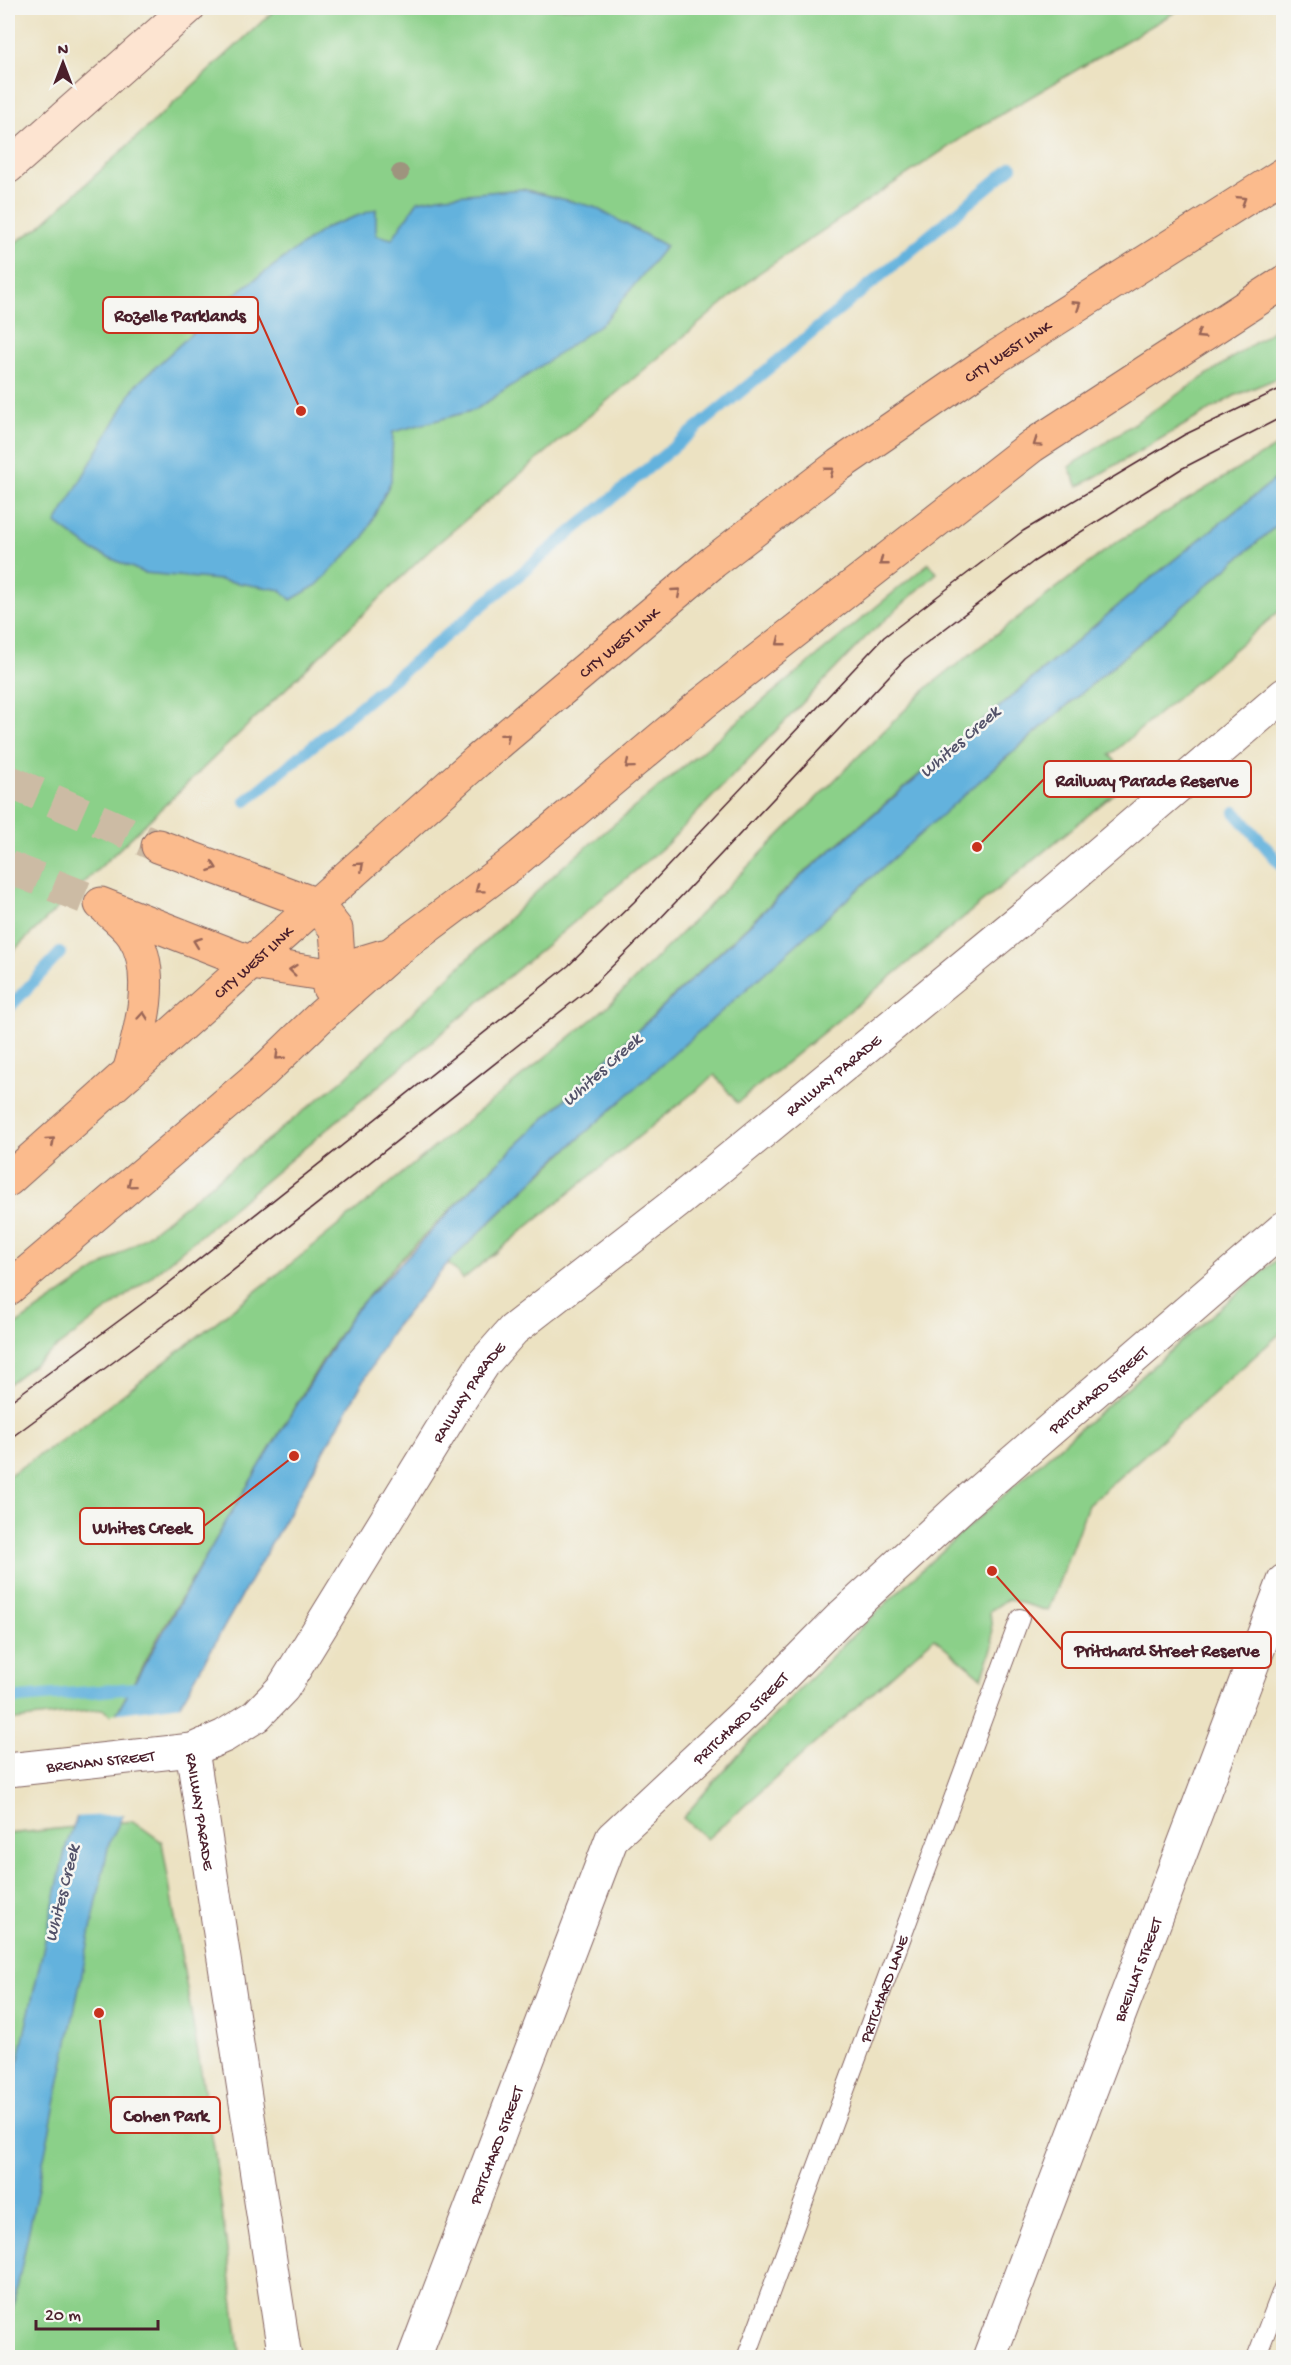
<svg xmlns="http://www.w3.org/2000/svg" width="1291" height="2365" font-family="'Gochi Hand',sans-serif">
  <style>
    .green { fill: #8bd089; stroke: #6a785a; stroke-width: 1.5 }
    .water { fill: #63b2dd; stroke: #566884; stroke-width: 1.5 }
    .pier { fill: #ece2c2 }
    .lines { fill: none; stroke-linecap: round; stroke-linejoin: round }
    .stream { stroke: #63b2dd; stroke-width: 12 }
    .highway-tunnel { stroke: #ccbba4; stroke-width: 33; stroke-dasharray: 33 16; stroke-linecap: butt }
    .lane-casing { stroke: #836360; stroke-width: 20 }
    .street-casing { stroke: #836360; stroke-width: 35 }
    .secondary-casing { stroke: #836360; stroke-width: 35 }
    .highway-casing { stroke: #836360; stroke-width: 35 }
    .lane { stroke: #fff; stroke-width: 18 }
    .street { stroke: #fff; stroke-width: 33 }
    .secondary { stroke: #fde4d1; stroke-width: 33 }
    .highway { stroke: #fbbb8d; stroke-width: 33 }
    .tram { stroke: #4a1f2b; stroke-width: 1.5 }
    .tree { fill: #9e947e }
    .oneway { stroke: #9a6557 }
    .labels { text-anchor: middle; stroke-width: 5; stroke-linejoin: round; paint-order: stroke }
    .street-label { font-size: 16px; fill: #4a1f2b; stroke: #f6f6f2 }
    .water-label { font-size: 18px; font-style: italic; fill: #535269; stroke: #f6f6f2 }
    .leader { fill: none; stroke: #c8321e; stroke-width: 2 }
    .callout-dot { fill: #c8321e; stroke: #f6f6f2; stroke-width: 2 }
    .callout { fill: #f6f6f2; stroke: #c8321e; stroke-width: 2 }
    .callout-label { font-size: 18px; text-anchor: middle; font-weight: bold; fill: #4a1f2b }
  </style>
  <rect width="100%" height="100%" fill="#f6f6f2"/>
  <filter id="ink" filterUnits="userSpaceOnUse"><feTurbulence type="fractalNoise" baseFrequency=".0167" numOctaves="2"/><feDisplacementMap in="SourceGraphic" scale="12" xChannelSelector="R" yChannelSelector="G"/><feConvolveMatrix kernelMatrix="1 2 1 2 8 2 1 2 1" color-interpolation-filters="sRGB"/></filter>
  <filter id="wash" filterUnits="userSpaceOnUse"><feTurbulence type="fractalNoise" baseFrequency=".008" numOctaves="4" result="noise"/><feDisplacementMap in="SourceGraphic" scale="24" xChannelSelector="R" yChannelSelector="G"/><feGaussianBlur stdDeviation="1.35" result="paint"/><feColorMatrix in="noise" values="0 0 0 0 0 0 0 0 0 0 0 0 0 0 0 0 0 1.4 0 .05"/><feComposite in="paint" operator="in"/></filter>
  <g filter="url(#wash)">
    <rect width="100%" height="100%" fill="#ece2c2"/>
    <path class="green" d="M277,8h905l-211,124 -212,141 -328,276 -423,407v-709l30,-19z
      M1283,324v52l-49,20 -156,91 -9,-20z
      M1283,442v31l-143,114 -340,289 -314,298 -87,87 -46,52 -31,48 -160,269 -48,88 -11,-9 -95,12v-245l72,-48 217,-169 311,-253 321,-320 186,-143z
      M1283,520v88l-173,147 21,25 -394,323 -22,-28 -252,204 -15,-16c267,-260 553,-500 835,-743z
      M929,563l8,10 -72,65 -199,207 -519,435 -139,104v-54l141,-96 196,-156 215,-209z
      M1283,1254v77l-195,174 -40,106 -40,-12 -18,12 3,35 -11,32 -48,-40 -227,201 -24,-21c176,-211 393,-384 600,-564z
      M133,1821l29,21 52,306 26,204 -1,6h-231v-524z"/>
    <path class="water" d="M522,189l72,18 72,39 -61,75 -74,52 -56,37 -82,22 -2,49 -27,56 -47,48 -26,15 -10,-10 -61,-10 -76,-7 -52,-23 -36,-27 79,-137 97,-90 95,-69 49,-18v26l16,4 26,-38 27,-5z
      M1283,473v47l-283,243 -452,403 -100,97 -56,68 -215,379 -68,133 -101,489v-225l58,-261 48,-128 117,-205 122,-200 133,-139 314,-297 340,-290z"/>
    <path class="pier" d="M183,1705l-56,109 -54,3 39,-103z"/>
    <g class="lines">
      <path class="stream" d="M246,801l766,-634
        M1235,812l49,56
        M8,1009l52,-56
        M8,1699l139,-12"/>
    </g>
  </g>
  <g filter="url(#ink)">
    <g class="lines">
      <path class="highway-tunnel" d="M8,781l150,65
        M8,867l93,37"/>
      <defs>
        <g id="lane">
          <path id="s1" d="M746,2358l274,-740"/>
          <path d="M1256,2358l28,-73"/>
        </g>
        <g id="street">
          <path id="s2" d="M192,1750l93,608"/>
          <path id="s3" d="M8,1770l184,-20 32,-14 32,-20 27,-28 175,-285 26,-40 29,-33 163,-127 377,-310 231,-198"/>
          <path id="s4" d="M414,2358l198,-520 141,-132 87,-88 122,-112 322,-278"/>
          <path id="s5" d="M989,2358l295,-777"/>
        </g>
        <path id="secondary" d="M8,167l180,-159"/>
        <g id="highway">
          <path d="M158,846l159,59 19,24 2,29 -9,30"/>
          <path d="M101,904l151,59 71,11 60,-18"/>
          <path d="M107,909c8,8 20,17 26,26 25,37 7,99 -4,137"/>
          <path id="s6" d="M8,1180l469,-419 236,-199 126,-97 154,-106 291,-185"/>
          <path d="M8,1289l254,-216 59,-57 70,-62 118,-88 193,-162 330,-258 252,-164"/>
        </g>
      </defs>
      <use href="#lane" class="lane-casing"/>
      <use href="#street" class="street-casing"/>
      <use href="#secondary" class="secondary-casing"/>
      <use href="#highway" class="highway-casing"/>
      <use href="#lane" class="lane"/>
      <use href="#street" class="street"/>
      <use href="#secondary" class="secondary"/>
      <use href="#highway" class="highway"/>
      <path class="tram" d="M8,1403l147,-109 413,-328 66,-64 250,-265 139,-106 161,-96 100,-48
        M8,1440l165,-122 416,-329 67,-66 249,-264 128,-97 148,-93 103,-53"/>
    </g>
    <circle class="tree" cx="400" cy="173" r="9"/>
    <defs><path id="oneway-chevron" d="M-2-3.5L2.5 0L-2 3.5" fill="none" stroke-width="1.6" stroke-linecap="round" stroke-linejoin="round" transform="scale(1.5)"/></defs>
    <g class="oneway">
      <use href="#oneway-chevron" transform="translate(1242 200) rotate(-32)"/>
      <use href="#oneway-chevron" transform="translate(1077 305) rotate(-33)"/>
      <use href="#oneway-chevron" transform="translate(1200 335) rotate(147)"/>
      <use href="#oneway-chevron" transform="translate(1037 443) rotate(146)"/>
      <use href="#oneway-chevron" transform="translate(830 471) rotate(-38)"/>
      <use href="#oneway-chevron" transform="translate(883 562) rotate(142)"/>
      <use href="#oneway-chevron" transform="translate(677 592) rotate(-41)"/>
      <use href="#oneway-chevron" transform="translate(780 642) rotate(142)"/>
      <use href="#oneway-chevron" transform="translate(506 737) rotate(-40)"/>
      <use href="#oneway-chevron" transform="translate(629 765) rotate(140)"/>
      <use href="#oneway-chevron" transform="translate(360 866) rotate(-42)"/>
      <use href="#oneway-chevron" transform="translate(213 867) rotate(20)"/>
      <use href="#oneway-chevron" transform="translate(479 889) rotate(143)"/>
      <use href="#oneway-chevron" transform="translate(197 942) rotate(-159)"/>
      <use href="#oneway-chevron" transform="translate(293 970) rotate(-174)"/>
      <use href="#oneway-chevron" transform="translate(143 1016) rotate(-85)"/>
      <use href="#oneway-chevron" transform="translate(279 1056) rotate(136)"/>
      <use href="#oneway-chevron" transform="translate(51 1141) rotate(-41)"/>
      <use href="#oneway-chevron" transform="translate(131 1184) rotate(140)"/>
    </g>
  </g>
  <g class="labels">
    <g class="street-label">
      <text dy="6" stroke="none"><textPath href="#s6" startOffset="1300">CITY WEST LINK</textPath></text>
      <text dy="6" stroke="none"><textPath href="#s6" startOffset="814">CITY WEST LINK</textPath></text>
      <text dy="6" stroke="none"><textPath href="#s6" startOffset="328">CITY WEST LINK</textPath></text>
      <text dy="6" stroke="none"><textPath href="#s3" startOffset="1132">RAILWAY PARADE</textPath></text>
      <text dy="6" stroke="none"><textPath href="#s4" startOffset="1218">PRITCHARD STREET</textPath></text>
      <text dy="6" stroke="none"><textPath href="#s3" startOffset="646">RAILWAY PARADE</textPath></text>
      <text dy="6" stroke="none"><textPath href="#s4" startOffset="732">PRITCHARD STREET</textPath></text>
      <text dy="6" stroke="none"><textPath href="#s3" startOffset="93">BRENAN STREET</textPath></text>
      <text dy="6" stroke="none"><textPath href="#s2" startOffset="62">RAILWAY PARADE</textPath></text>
      <text dy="6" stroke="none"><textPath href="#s5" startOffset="416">BREILLAT STREET</textPath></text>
      <text dy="6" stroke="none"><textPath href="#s1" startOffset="394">PRITCHARD LANE</textPath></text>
      <text dy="6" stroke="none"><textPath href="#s4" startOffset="228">PRITCHARD STREET</textPath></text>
    </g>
    <g class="water-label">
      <text transform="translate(959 741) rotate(-41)" y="6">Whites Creek</text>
      <text transform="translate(601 1069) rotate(-42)" y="6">Whites Creek</text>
      <text transform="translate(61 1893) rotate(-76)" y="6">Whites Creek</text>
    </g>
  </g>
  <path class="leader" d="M301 411L258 315M977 847L1044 779M294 1456L204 1526M992 1571L1062 1650M99 2013L111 2115"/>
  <g class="callout-dot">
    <circle cx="301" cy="411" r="6"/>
    <circle cx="977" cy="847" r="6"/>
    <circle cx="294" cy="1456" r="6"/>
    <circle cx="992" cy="1571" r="6"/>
    <circle cx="99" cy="2013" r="6"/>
  </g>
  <g class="callout">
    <rect x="103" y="297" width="155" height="36" rx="6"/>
    <rect x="1044" y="761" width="207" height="36" rx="6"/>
    <rect x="80" y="1508" width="124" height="36" rx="6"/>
    <rect x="1062" y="1632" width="209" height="36" rx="6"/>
    <rect x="111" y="2097" width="109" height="36" rx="6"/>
  </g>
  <g class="callout-label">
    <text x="180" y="321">Rozelle Parklands</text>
    <text x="1147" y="786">Railway Parade Reserve</text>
    <text x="142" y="1533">Whites Creek</text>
    <text x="1167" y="1656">Pritchard Street Reserve</text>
    <text x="166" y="2121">Cohen Park</text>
  </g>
  <rect width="1291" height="2365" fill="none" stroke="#f6f6f2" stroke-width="30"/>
  <g transform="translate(63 63)" stroke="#f6f6f2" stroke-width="4.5" paint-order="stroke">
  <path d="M0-4.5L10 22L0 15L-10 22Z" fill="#4a1f2b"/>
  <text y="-9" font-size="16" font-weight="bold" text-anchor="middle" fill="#4a1f2b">N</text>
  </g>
  <path d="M36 2320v9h122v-9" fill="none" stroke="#4a1f2b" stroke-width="3"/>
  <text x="45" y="2320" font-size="18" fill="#4a1f2b" stroke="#f6f6f2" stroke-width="4.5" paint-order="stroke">20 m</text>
</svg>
